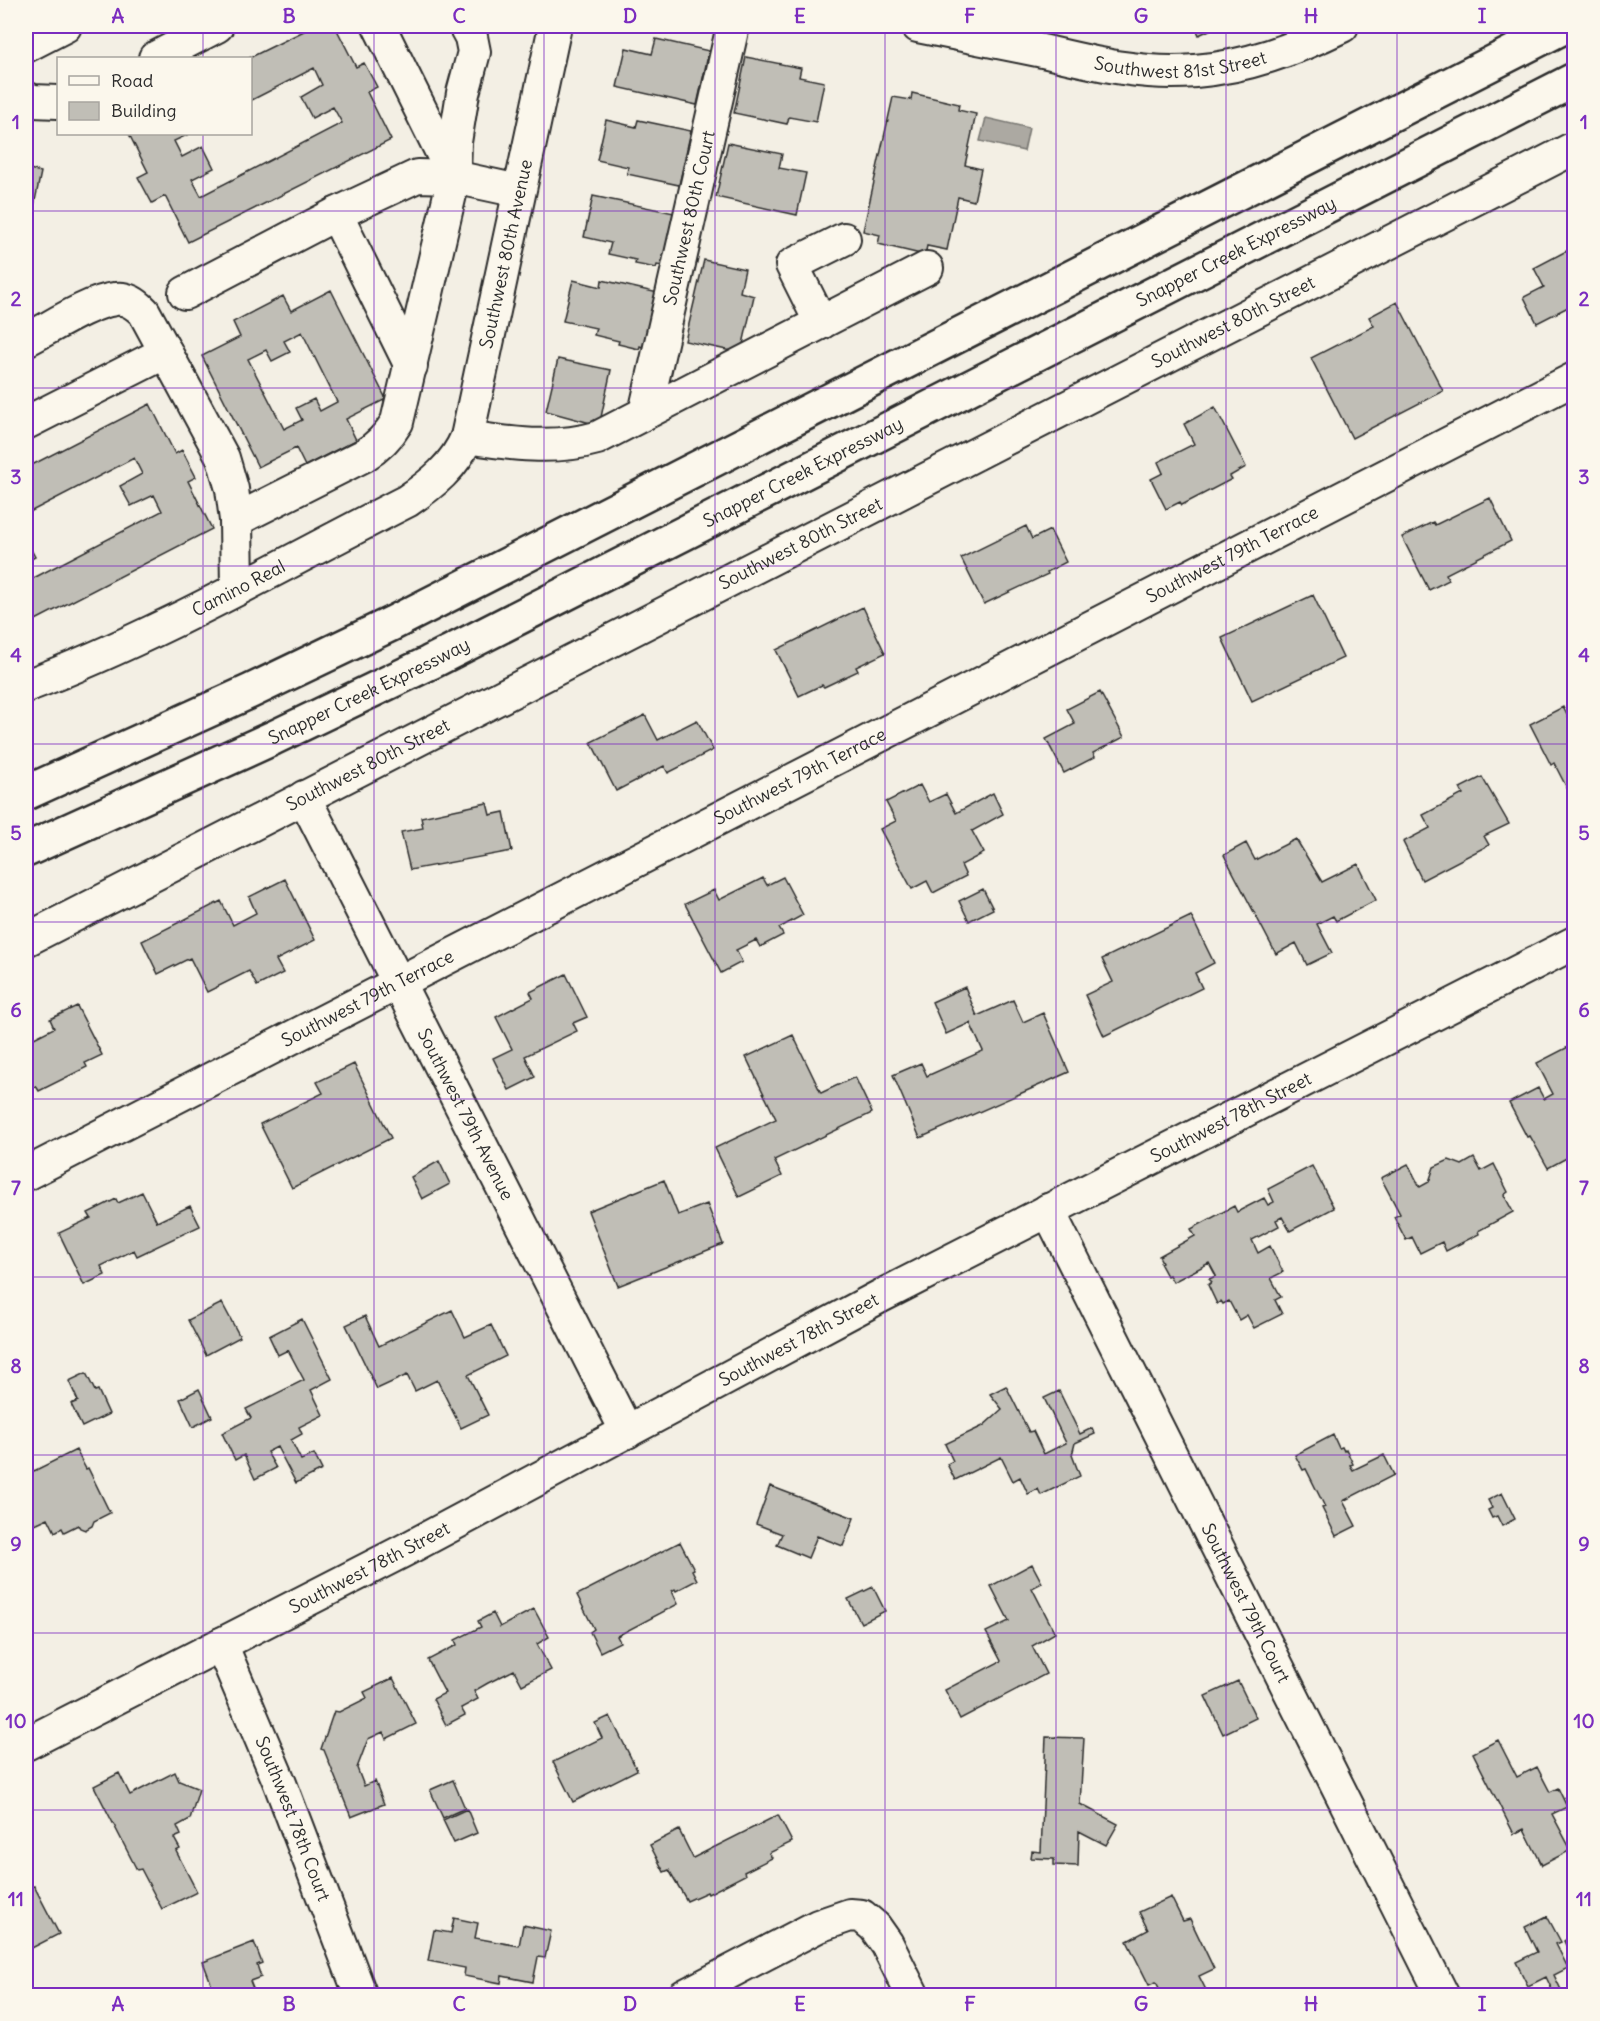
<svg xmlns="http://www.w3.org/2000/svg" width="1600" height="2021" font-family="Delius,sans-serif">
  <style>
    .water { fill: #aca9a2; stroke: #787772; stroke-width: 1.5 }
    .building { fill: #c0beb6; stroke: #2b2b2b; stroke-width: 1.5; fill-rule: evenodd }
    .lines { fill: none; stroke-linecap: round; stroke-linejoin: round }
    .minor-casing { stroke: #2b2b2b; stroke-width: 36 }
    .highway-casing { stroke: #2b2b2b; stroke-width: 38 }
    .minor { stroke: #fbf7ec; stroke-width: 32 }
    .highway { stroke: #fbf7ec; stroke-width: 33 }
    .grid { fill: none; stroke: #7b2cbf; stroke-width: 1.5; stroke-opacity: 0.55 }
    .labels { text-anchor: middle; stroke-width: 4.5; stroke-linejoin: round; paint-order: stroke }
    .street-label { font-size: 18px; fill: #2b2b2b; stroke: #fbf7ec }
    .neatline { fill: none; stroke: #7b2cbf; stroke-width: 2 }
    .grid-label { font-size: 20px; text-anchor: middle; font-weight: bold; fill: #7b2cbf }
  </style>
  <rect width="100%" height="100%" fill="#f3efe4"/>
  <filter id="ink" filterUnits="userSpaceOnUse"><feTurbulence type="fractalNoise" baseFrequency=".0167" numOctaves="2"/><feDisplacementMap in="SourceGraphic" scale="12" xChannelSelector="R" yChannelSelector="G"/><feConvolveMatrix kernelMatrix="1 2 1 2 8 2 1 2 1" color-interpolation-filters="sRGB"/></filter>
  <g filter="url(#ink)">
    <path class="water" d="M986,118l43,10 -5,23 -44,-10z"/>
    <path class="building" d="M314,26h21l21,41 8,-4 13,24 -10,5 24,48 -203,102 -23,-46 -13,7 -14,-26 10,-5 -19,-38h60l-15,7 8,16 21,-11 11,22 -22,11 9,17 141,-73 -9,-16 -21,11 -11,-21 21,-12 -8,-17 -64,33v-43h-1z
      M1195,26h23l-19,9z
      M656,39l53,12 -12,54 -80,-18 9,-39 26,6z
      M746,57l55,11 -2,9 25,5 -8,40 -27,-5 -2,7 -53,-11z
      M912,93l47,11 -1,6 18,4 -11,51 16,4 -7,32 -16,-4 -11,53 -20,-4 -2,9 -47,-11 2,-9 -17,-4 30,-134 18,3z
      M606,120l30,7 2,-7 53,11 -12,54 -52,-11 1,-7 -31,-7z
      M728,143l54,11 -3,14 27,5 -9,42 -81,-18z
      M26,168l15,4 -11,53 -4,-1z
      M593,196l81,17 -11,53 -6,-1 -1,3 -21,-4 1,-4 -28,-6 3,-11 -27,-6z
      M1574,247v57l-37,19 -13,-26 20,-10 -10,-19z
      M704,260l41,9 -5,23 14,4 -13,57 -56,-12z
      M573,280l28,7 1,-7 56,13 -13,55 -5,-2 -1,3 -21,-5 1,-3 -25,-6 2,-7 -33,-7z
      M331,290l55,109 -40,20 10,21 -51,26 -9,-18 -38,19 -56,-111 38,-19 -7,-15 50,-26 8,15zM302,332l35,70 -17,9 -6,-12 -18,9 6,12 -18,9 -36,-70 18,-9 6,11 18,-9 -6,-11z
      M1397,302l46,89 -91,47 -41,-80 63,-32 -5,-9z
      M558,359l53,11 -11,52 -5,-1 -1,3 -48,-13z
      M150,404l25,50 7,-4 14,27 -8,4 24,48 -186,96v-43l136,-71 -8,-16 -23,11 -11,-20 22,-12 -8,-16 -108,56v-46z
      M1215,407l31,60 -16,9 2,3 -50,26 -2,-3 -14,7 -15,-30 12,-6 -5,-11 36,-18 -10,-20z
      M1490,498l21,43 -65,33 3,6 -20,10 -27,-53 31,-15 2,3z
      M1026,526l6,13 18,-9 16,32 -19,10 1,2 -64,30 -23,-46z
      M26,540l9,17 -9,5z
      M1313,595l30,63 -91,43 -30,-63z
      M863,607l22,46 -29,14 2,4 -34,16 -2,-2 -23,11 -23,-46z
      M1100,692l24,45 -31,16 2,4 -31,16 -18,-34 29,-15 -8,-15z
      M1563,707l10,20 1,-1v68l-3,2 -17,-33 -3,2 -21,-41z
      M645,715l13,25 39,-20 16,30 -45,23 -4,-7 -48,25 -25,-49z
      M1482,777l27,47 -25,12 5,9 -67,35 -19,-38 27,-14 -7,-13 40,-21 -3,-6z
      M920,785l9,17 17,-8 10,19 37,-20 10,21 -31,17 12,22 -23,12 5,11 -33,17 -6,-12 -15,8 -32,-60 16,-8 -10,-19z
      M487,803l3,12 14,-3 8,39 -102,19 -9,-38 22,-4 -2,-11z
      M1296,839l26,43 36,-18 18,36 -40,21 -3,-5 -16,8 15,29 -25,12 -11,-22 -20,11 -52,-99 22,-12 9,17z
      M783,877l20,38 -24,13 4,7 -23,12 -4,-7 -20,10 6,12 -21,11 -36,-69 29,-14 5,10 44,-22 4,7z
      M285,879l30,61 -39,20 7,13 -26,13 -8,-15 -42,21 -17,-34 -32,16 -16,-33 79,-40 12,24 23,-12 -7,-16z
      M983,889l10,20 -24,12 -10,-20z
      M1191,916l23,47 -19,10 7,15 -98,48 -19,-41 28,-13 -11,-23z
      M566,974l21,43 -14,6 4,8 -52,25 10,21 -26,13 -16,-32 19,-9 -16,-32 37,-19 -3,-6z
      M965,987l12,29 36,-16 10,22 20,-9 26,59 -149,66 -27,-63 28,-12 6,13 56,-25 -13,-28 -24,11 -14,-32z
      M77,1006l25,49 -17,8 2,4 -48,24 -3,-5 -10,5v-49l28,-14 -4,-9z
      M793,1035l28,58 34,-16 17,36 -98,47 8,16 -43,21 -24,-49 61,-29 -30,-62z
      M1572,1045l2,5v104l-26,14 -18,-32 -3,1 -18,-34 29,-15 6,11 9,-5 -16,-31z
      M354,1064l37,74 -99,50 -32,-64 63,-31 -6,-11z
      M1474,1158l7,13 13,-7 14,28 -4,3 9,17 -35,19 1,3 -33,17 -4,-9 -22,11 -8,-16 -6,3 -12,-23 6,-3 -19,-36 27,-14 12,23 9,-5 5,-15 15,-7 13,5z
      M439,1161l11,23 -28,15 -11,-22z
      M1312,1166l22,42 -44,23 -8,-14 -6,3 3,6 -27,14 6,13 12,-7 13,26 -12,6 10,19 -6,3 7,14 -28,14 -7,-13 -8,5 -10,-19 -6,3 -2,-3 -4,3 -9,-19 4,-3 -3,-3 7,-3 -7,-13 -36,19 -4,-7 -2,1 -7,-13 2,-1 -3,-6 36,-20 -4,-7 43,-23 3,6 27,-14 4,7 6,-3 -6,-13z
      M664,1180l14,35 29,-11 16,40 -105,42 -30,-75z
      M142,1192l15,30 33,-16 10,20 -63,30 -3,-6 -33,16 4,9 -21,10 -25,-52 32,-15 -3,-5 28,-14 2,4z
      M222,1303l18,34 -34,18 -18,-35z
      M452,1310l13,27 26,-12 15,31 -38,19 20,40 -27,13 -24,-48 -22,11 -8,-16 -30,14 -31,-64 19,-9 14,30z
      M302,1319l30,60 -21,11 12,25 -24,12 3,7 -11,6 10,20 13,-6 8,16 -26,13 -19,-36 -10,5 9,16 -21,11 -11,-24 -9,5 -13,-27 29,-15 -5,-9 58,-29 -16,-30 -10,5 -9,-19z
      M86,1373l9,18 3,-1 11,24 -27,13 -11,-23 7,-3 -9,-20z
      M1006,1386l23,46 4,-1 11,23 22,-11 -22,-45 15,-7 21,43 12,-6 3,6 -20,9 -3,12 8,21 -39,19 -3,-6 -10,5 -8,-17 -7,4 -12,-24 -46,23 -8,-16 6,-3 -8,-17 38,-18 19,-17 -12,-15z
      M199,1389l13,28 -19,10 -13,-28z
      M1333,1435l6,13 3,-1 2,4 2,-2 7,15 -3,1 3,5 31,-15 10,20 -51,26 13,25 -20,10 -14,-28 3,-1 -19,-38 -3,1 -8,-15z
      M76,1450l10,19 2,-1 22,45 -16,8 -2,5 -7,4 -5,-2 -2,-3 -14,7 -2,-4 -7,4 -7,-14 -13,6 -6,-12 -3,1v-43l2,4z
      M770,1486l84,32 -11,28 -26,-10 -9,22 -31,-13 5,-11 -26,-10z
      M1502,1493l13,26 -13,7 -5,-10 -5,2 -4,-8 4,-2 -4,-8z
      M680,1542l14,27 -2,1 5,10 -21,11 -1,-2 -3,2 6,13 -61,32 3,6 -20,10 -10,-20 4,-3 -17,-34z
      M1032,1564l10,19 -10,5 23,45 -23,13 14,28 -86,45 -15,-29 56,-29 -15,-29 23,-11 -18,-35z
      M873,1587l12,24 -24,12 -13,-24z
      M534,1609l15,28 -12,7 14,26 -29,15 -8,-15 -26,13 -14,8 4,8 -17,9 4,7 -19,10 -13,-26 12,-6 -17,-33 29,-15 -2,-5 26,-13 -3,-6 15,-8 7,14z
      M393,1678l23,46 -30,15 -3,-7 -15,7 -11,29 7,18 11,-5 9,23 -33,13 -27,-67 -3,-1 13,-38 5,1 28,-14 -3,-6z
      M1238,1681l18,37 -33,16 -18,-38z
      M610,1716l27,54 -64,32 -20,-40 49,-24 -7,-15z
      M1046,1737l38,1 -4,66 38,20 -12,21 -27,-14 -1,35 -24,-1v-6l-23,-1 1,-7 9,1z
      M1498,1740l19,37 20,-10 13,25 8,-4 9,19 -15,7 19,36 -29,15 -18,-36 -10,5 -41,-81z
      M175,1772l4,9 20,8 -9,30 -13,7 4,9 -7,3 6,11 -4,2 21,41 -35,17 -21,-40 -4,1 -43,-84 25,-13 11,22z
      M453,1780l12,28 -22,10 -13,-28z
      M467,1809l10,24 -23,10 -11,-23z
      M778,1815l14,27 -23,11 3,5 -28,14 1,3 -37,19 -1,-2 -20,9 -18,-31 -5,2 -14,-27 29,-15 14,28z
      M26,1875l5,12 3,-1 25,48 -33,17z
      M1171,1897l12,24 7,-2 24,50 -15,7 8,16 -7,4h-37l-7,-14 -7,3 -22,-44 21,-11 -9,-18z
      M1547,1916l14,26 -5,2 12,24 -14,7 10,21h-9l-9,-19 -18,9 -12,-24 21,-10 -12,-25z
      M454,1918l24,5 -3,15 44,8 4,-21 28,6 -6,27 -7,-1 -5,25 -31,-6 -1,7 -37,-7 1,-8 -37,-7 6,-31 17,3z
      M1574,1934v29l-10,-22z
      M254,1942l8,21 -5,2 4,12 -11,4 6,15h-40l-13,-34z"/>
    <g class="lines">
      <defs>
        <g id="minor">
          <path d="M379,26l75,151 65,14"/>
          <path id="s1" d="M918,26c40,8 80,16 120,24 52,12 103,26 157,21 52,-4 100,-22 147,-45"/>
          <path d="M26,46l39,-20"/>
          <path d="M155,58l62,-32"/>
          <path d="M26,98l7,3 25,1"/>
          <path d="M336,214l75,152"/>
          <path d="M185,293l151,-79 81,-38 37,1"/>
          <path d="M821,323l-29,-58 52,-26"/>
          <path d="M26,340c24,-12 63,-38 89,-41 12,-2 21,5 29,13l79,146 9,31 4,31 1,69"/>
          <path id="s2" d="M645,413l88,-387"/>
          <path d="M26,423l140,-71"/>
          <path d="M467,437c43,7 88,13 130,1l330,-170"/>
          <path d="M236,520l127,-64c15,-9 25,-19 34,-34l57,-245 1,-35 8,-49 11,-41 -3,-15 -6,-11"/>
          <path id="s3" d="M26,686c132,-50 255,-121 381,-185 25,-17 48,-35 60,-64l88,-411"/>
          <path id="s4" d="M304,797l323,635"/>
          <path id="s5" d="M26,940l1548,-792"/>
          <path id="s6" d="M26,1174l1548,-795"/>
          <path id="s7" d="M1048,1210l395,786"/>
          <path id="s8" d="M221,1644l58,137 82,215"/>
          <path id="s9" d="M26,1744l377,-193 476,-254 695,-354"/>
          <path d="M684,1996l134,-70 32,-11 12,1 13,11 12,17 26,52"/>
        </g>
        <g id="highway">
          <path d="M26,793l225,-102 142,-68 1172,-597"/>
          <path id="s10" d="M26,850l247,-112 156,-75 1145,-583"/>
        </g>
      </defs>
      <use href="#minor" class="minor-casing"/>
      <use href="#highway" class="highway-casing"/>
      <use href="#minor" class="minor"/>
      <use href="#highway" class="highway"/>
    </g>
  </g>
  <path class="grid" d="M203,26v32M374,26v1970M544,26v1970M715,26v1970M885,26v1970M1056,26v1970M1226,26v1970M1397,26v1970M203,134v1862M26,211h1548M26,388h1548M26,566h1548M26,744h1548M26,922h1548M26,1099h1548M26,1277h1548M26,1455h1548M26,1633h1548M26,1810h1548"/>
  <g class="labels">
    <g class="street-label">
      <text dy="6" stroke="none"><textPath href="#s1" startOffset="267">Southwest 81st Street</textPath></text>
      <text dy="6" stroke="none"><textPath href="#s2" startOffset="200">Southwest 80th Court</textPath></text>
      <text dy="6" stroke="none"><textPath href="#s10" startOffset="1350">Snapper Creek Expressway</textPath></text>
      <text dy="6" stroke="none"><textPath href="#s3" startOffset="700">Southwest 80th Avenue</textPath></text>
      <text dy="6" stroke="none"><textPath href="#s5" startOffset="1356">Southwest 80th Street</textPath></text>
      <text dy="6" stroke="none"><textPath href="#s10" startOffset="864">Snapper Creek Expressway</textPath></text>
      <text dy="6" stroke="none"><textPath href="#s5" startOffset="870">Southwest 80th Street</textPath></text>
      <text dy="6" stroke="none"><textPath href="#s6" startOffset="1356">Southwest 79th Terrace</textPath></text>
      <text dy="6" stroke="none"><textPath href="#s3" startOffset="234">Camino Real</textPath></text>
      <text dy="6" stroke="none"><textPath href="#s10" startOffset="378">Snapper Creek Expressway</textPath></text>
      <text dy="6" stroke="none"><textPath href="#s5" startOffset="384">Southwest 80th Street</textPath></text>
      <text dy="6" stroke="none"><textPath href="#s6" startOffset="870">Southwest 79th Terrace</textPath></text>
      <text dy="6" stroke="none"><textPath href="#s6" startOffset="384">Southwest 79th Terrace</textPath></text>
      <text dy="6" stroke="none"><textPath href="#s4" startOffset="356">Southwest 79th Avenue</textPath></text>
      <text dy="6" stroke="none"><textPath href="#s9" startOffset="1358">Southwest 78th Street</textPath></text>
      <text dy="6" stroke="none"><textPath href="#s9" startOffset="872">Southwest 78th Street</textPath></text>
      <text dy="6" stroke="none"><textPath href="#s9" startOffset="386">Southwest 78th Street</textPath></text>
      <text dy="6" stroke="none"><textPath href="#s7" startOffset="440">Southwest 79th Court</textPath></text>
      <text dy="6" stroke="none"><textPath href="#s8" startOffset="189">Southwest 78th Court</textPath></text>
    </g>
  </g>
  <rect width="1600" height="2021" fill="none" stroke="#fbf7ec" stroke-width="66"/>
  <rect x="57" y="57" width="195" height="78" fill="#fbf7ec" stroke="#a8a59f" stroke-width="1.5"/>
  <rect x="69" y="76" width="30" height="9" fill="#fbf7ec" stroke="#a8a59f" stroke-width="1.5"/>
  <text x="111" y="87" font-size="18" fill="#2b2b2b">Road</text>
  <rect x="69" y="102" width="30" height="18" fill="#c0beb6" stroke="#a8a59f" stroke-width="1.5"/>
  <text x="111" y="117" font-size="18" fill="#2b2b2b">Building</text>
  <rect x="33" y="33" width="1534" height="1955" class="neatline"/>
  <g class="grid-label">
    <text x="118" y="23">A</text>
    <text x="289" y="23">B</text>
    <text x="459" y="23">C</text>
    <text x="630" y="23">D</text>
    <text x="800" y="23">E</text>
    <text x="970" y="23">F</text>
    <text x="1141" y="23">G</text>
    <text x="1311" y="23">H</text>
    <text x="1482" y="23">I</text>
    <text x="16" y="129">1</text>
    <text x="1584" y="129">1</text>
    <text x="16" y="306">2</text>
    <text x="1584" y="306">2</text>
    <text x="16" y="484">3</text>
    <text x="1584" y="484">3</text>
    <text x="16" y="662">4</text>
    <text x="1584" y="662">4</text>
    <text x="16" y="840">5</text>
    <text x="1584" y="840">5</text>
    <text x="16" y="1017">6</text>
    <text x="1584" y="1017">6</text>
    <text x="16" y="1195">7</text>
    <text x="1584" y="1195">7</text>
    <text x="16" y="1373">8</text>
    <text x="1584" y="1373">8</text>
    <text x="16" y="1551">9</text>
    <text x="1584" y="1551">9</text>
    <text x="16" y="1728">10</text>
    <text x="1584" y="1728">10</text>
    <text x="16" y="1906">11</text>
    <text x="1584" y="1906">11</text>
    <text x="118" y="2011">A</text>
    <text x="289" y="2011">B</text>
    <text x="459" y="2011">C</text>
    <text x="630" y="2011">D</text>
    <text x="800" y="2011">E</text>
    <text x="970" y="2011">F</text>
    <text x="1141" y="2011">G</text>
    <text x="1311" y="2011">H</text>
    <text x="1482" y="2011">I</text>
  </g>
</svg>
